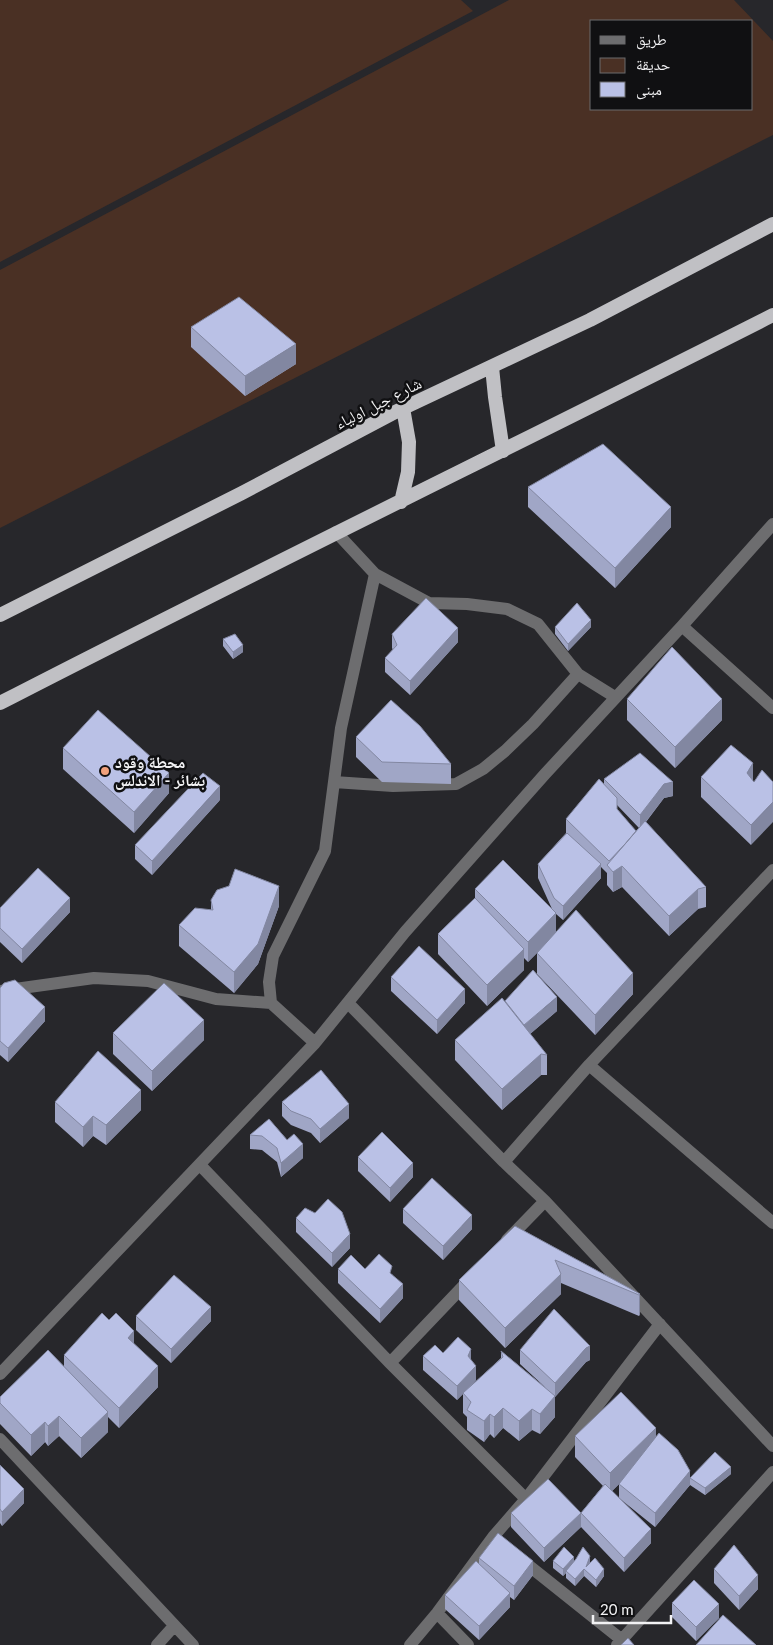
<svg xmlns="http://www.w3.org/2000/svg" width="773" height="1645" font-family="Lato,'Noto Naskh Arabic',sans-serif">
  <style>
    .green { fill: #4a3024; fill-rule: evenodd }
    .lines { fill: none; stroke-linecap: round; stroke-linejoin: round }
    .minor { stroke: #6d6d6f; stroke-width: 12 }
    .trunk { stroke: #c0c0c4; stroke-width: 14 }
    .wall { fill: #a0a6c6; fill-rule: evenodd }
    .shaded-wall { fill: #8287a1 }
    .building { fill: #bac1e6; stroke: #8287a1 }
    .poi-dot { fill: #f1a17c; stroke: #101012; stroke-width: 2 }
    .labels { text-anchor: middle; stroke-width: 5; stroke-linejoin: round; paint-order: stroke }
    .street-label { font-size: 16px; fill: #f2f2f4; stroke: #101012 }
    .poi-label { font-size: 16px; font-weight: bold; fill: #f2f2f4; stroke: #101012; text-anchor: start }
  </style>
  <rect width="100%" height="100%" fill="#27272b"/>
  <path class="green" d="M0,0h461l12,11 -473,251z
    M509,0h225l39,41v94l-773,393v-258zM592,21h160v88h-160z"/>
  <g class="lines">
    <path class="minor" d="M336,532l39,42 54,29 38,1 40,5 31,15 40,50 37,23
      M682,626l91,82
      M334,782l59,4 63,-2 27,-15 22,-18 28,-27 45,-50
      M0,991l94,-13 54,3 68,18 55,4
      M348,1003l156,159 41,39 228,245
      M315,1043l-44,-40 -2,-21 4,-26 52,-105 16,-123 34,-154
      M589,1065l184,158
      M504,1162l85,-97 184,-195
      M200,1165l190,198 136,136
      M507,1240l38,-39
      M390,1363l81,-85
      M0,1374l315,-331 90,-111 140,-158 137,-148 91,-102
      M0,1439l193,206
      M437,1613l31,32
      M622,1640l-129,-103 33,-38 134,-175
      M157,1645l17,-19
      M410,1645l27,-32 56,-76
      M617,1645l156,-173"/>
    <path class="trunk" d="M492,367l3,30 8,54
      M401,502l7,-30 1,-30 -6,-34
      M0,615l242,-122 153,-81 195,-92 183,-96
      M0,703c256,-132 516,-258 773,-388"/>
  </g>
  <path class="wall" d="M191,327l105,37 -51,32 -54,-49z
    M528,487l143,40 -56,61 -87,-81z
    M555,627h36l-23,24 -13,-17z
    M392,634l66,8 -48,53 -25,-23v-14l8,-8 -1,-2z
    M223,639l20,13 -10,7 -10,-13z
    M627,699l95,21 -47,48 -48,-48z
    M356,737l95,27v20l-69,-2 -26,-25z
    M63,748l106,45 -35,40 -71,-64z
    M701,777l52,4 -2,64 -50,-48z
    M604,779l69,17 -9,2 -18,24 60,65v20l-8,2 -29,27 -47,-49 -9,5 -6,-7v-12l-6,-6v11l-38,42 -7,-6v18l77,62 -38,41 -58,-61v-21l6,-6 -15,15 -4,-4v12l-37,36 -49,-52v-20l37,-36v-9l77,20 -14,-31v-14l28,-31v-14l38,-34zM617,805l22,23 -3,3 -19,-22z
    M220,800l-68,75 -17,-16v-14z
    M211,900l68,6 -21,58 -24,29 -55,-47v-21l32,-15z
    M0,908l70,4 -48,51 -22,-21z
    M391,977l74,26 -28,31 -46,-43z
    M0,988l45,33 -37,41 -8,-7z
    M505,1001l52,10 -27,23 17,21v20h-6l-39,35 -47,-50v-20z
    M113,1033l91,7 -52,51 -39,-37z
    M55,1102l86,8 -35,35 -13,-9 -10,11 -28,-25z
    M282,1102l67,16 -29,25 -9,-10 -20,-8 -9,-9z
    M269,1119l34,39 -22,19 -4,-15 -15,-12 -12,-1v-14z
    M358,1157l55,20 -23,25 -32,-31z
    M403,1209l69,20 -29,31 -40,-37z
    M315,1213l35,35 -18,19 -36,-35v-14z
    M515,1226l125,68v20l-1,2 -78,-33v11l-56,54 -46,-48v-20z
    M338,1269h27l27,5 11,24 -23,25 -42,-40z
    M136,1316l75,5 -40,42 -35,-33z
    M134,1344l24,43 -39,41 -11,-11v15l-27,26 -22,-22 -11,10 -3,-4 -14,14 -31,-32v-27l64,-30v-12z
    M520,1350l70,10 -4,2 -31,35v20l-15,17 -8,-4 -13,11 -16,-13 -9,10 -4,-4 -6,8 -17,-12v-13l-4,-4v-19l-6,6 -34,-30v-14l20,-3 28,7 5,20 -7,8 32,-30v-7l45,37 -26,-24z
    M575,1436h81l34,42 41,-4 -26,21 -15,-10 -35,42 -36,-29v-14l-7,7 39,52 -27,29 -43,-45 -37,35 -33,-35v-14h70l22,-27 -28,-29z
    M0,1465l24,38 -22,23 -2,-3z
    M479,1558l54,17 -19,25 -4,-3v10l-31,33 -34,-31v-14l34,-32z
    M553,1561l37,1 14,14 -8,11 -12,-11 -9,10 -9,-8v-5l-3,3 -10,-8z
    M714,1569l44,20 -19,21 -25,-27z
    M672,1603l47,15 -23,23 -24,-24z"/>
  <path class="shaded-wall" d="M296,344v20l-51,32v-20z
    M671,507v20l-56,61v-20z
    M591,620v7l-23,24v-7z
    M458,628v14l-48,53v-14z
    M243,645v7l-10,7v-7z
    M722,699v21l-47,48v-21z
    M753,763v21l-6,-11z
    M169,773v20l-35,40v-21z
    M673,782v14l-9,2 -24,31v-14l24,-31z
    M220,786v14l-68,75v-14z
    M773,802v20l-22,23v-20z
    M601,864v14l-38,42v-14z
    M622,866v21l-9,5v-20z
    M279,886v20l-21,58 -24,29v-21z
    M698,889v20l-29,27v-20z
    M70,898v14l-48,51v-14z
    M556,913v20l-28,29v-20z
    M524,949v21l-37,36v-21z
    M633,973v21l-38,41v-20z
    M465,989v14l-28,31v-14z
    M557,997v14l-35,30v-14z
    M45,1007v14l-37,41v-14z
    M204,1020v20l-52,51v-20z
    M541,1054v21l-39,35v-21z
    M141,1090v20l-35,35v-20z
    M349,1104v14l-29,25v-14z
    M93,1116v20l-10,11v-20z
    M303,1144v14l-22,19v-14z
    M413,1163v14l-23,25v-14z
    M472,1215v14l-29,31v-14z
    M350,1234v14l-18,19v-14z
    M561,1274v20l-56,54v-20z
    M403,1284v14l-23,25v-14z
    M640,1294v20l-1,2v-21z
    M211,1307v14l-40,42v-14z
    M134,1331v20l-6,-13z
    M590,1346v14l-4,2 -31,35v20l-15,17v-20l15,-18v-13l31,-35z
    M471,1349v14l-3,-7z
    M158,1366v21l-39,41v-20z
    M476,1366v14l-19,20v-14z
    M503,1408v20l-9,10v-21z
    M532,1409v21l-13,11v-20z
    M108,1412v20l-27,26v-20z
    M490,1414v20l-6,8v-21z
    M59,1416v20l-11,10v-20z
    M45,1422v20l-14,14v-21z
    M656,1428v20l-46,45v-20z
    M731,1467v7l-26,21v-7z
    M690,1471v14l-35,42v-14z
    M24,1489v14l-22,23v-14z
    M581,1513v14l-37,35v-14z
    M651,1529v14l-27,29v-14z
    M590,1556v7l-4,4z
    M574,1557v7l-8,7v2l-3,3v-7z
    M533,1561v14l-19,25v-14z
    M584,1569v7l-9,10v-7z
    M604,1569v7l-8,11v-7z
    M758,1575v14l-19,21v-14z
    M510,1593v14l-31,33v-14z
    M719,1604v14l-23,23v-14z"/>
  <path class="building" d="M239,297l57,47 -51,32 -54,-49z
    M603,444l68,63 -56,61 -87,-81z
    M426,598l32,30 -48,53 -25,-23 12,-13 -5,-11z
    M577,603l14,17 -23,24 -13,-17z
    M235,634l8,11 -10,7 -10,-13z
    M672,647l50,52 -47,48 -48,-48z
    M391,700l29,26 31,38 -69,-2 -26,-25z
    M98,710l71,63 -35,39 -71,-64z
    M731,745l22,18 -6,10 7,9 8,-12 11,12v20l-22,23 -50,-48z
    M640,753l33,29 -9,2 -24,31 -36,-36z
    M203,773l17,13 -68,75 -17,-16z
    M599,779l18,19v11l19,22 -11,13 -16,17 -43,-42z
    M645,821l61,66 -8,2 -29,27 -47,-50 -9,6 -6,-7z
    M567,833l34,31 -38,42 -9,-8 -16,-34z
    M503,860l53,53 -28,29 -53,-53z
    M38,868l32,30 -48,51 -22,-21v-20z
    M235,869l44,17 -21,58 -24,28 -55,-47 16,-17 18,2 -2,-10 6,-10 12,-4z
    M475,898l49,51 -37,36 -49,-51z
    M576,910l57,63 -38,42 -58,-62z
    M419,946l46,43 -28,31 -46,-43z
    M533,970l24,27 -33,28 -19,-24z
    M15,980l30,27 -37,41 -8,-7v-53l4,-5z
    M164,983l40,37 -52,51 -39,-38z
    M502,998l45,57 -6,-1 -39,35 -47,-49z
    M98,1051l43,39 -35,35 -13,-9 -10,11 -28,-25z
    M321,1070l28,34 -29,25 -9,-10 -20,-8 -9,-9z
    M269,1119l18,21 7,-6 9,10 -22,19 -4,-15 -15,-12 -12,-1z
    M382,1132l31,31 -23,25 -32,-31z
    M432,1178l40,37 -29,31 -40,-37z
    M328,1199l14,13 8,22 -18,19 -36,-35 9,-10 10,5z
    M515,1226l125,68 -1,1 -84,-35 6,14 -56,54 -46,-48z
    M379,1254l13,12 -2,7 13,11 -23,25 -42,-40 13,-14 14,14z
    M174,1275l37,32 -40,42 -35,-33z
    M554,1309l36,37 -4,2 -31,35 -35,-33z
    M102,1313l7,7 7,-7 18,18 -6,7 30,28 -39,42 -55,-53z
    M458,1337l13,12 -3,7 8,10 -19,20 -34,-30 12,-11 8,8z
    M48,1350l60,62 -27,26 -22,-22 -11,10 -3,-4 -14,13 -31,-32v-6z
    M501,1351l54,45 -15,18 -8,-5 -13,12 -16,-13 -9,9 -4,-3 -6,7 -17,-11 4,-8 -8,-9 40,-36z
    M621,1392l35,36 -46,45 -35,-37z
    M659,1433l19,17 12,21 -35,42 -36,-29z
    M715,1452l16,15 -26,21 -15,-10z
    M0,1465l24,24 -22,23 -2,-3z
    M548,1479l33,34 -37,35 -33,-35z
    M605,1484l46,45 -27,29 -43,-45z
    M498,1533l35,28 -19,25 -35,-28z
    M734,1545l24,30 -19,21 -25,-27z
    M564,1547l10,10 -11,12 -10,-8z
    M583,1547l7,9 -4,11 9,-9 9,11 -8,11 -12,-11 -9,10 -9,-8 10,-12z
    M476,1561l34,32 -31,33 -34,-31z
    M694,1580l25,24 -23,23 -24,-24z
    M723,1615l33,30h-60z
    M628,1638l6,7h-13z"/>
  <circle class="poi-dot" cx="105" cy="771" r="5"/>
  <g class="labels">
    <g class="street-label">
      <text transform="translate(378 403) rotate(-27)" y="6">شارع جبل اولياء</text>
    </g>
    <g class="poi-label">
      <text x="115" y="768">محطة وقود<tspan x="115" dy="18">بشائر - الاندلس</tspan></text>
    </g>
  </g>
  <rect x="590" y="20" width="162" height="90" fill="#101012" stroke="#6a6a6c"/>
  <rect x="600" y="36" width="25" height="8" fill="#6d6d6f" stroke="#6a6a6c"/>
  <text x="636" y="45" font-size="15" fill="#f2f2f4">طريق</text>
  <rect x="600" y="58" width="25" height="15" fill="#4a3024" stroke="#6a6a6c"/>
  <text x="636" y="70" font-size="15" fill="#f2f2f4">حديقة</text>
  <rect x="600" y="82" width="25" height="15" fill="#bac1e6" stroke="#6a6a6c"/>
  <text x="636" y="95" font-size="15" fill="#f2f2f4">مبنى</text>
  <path d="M593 1615v8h78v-8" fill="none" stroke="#f2f2f4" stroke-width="2.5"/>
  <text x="600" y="1615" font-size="15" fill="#f2f2f4" stroke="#101012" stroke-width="4" paint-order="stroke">20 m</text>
</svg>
